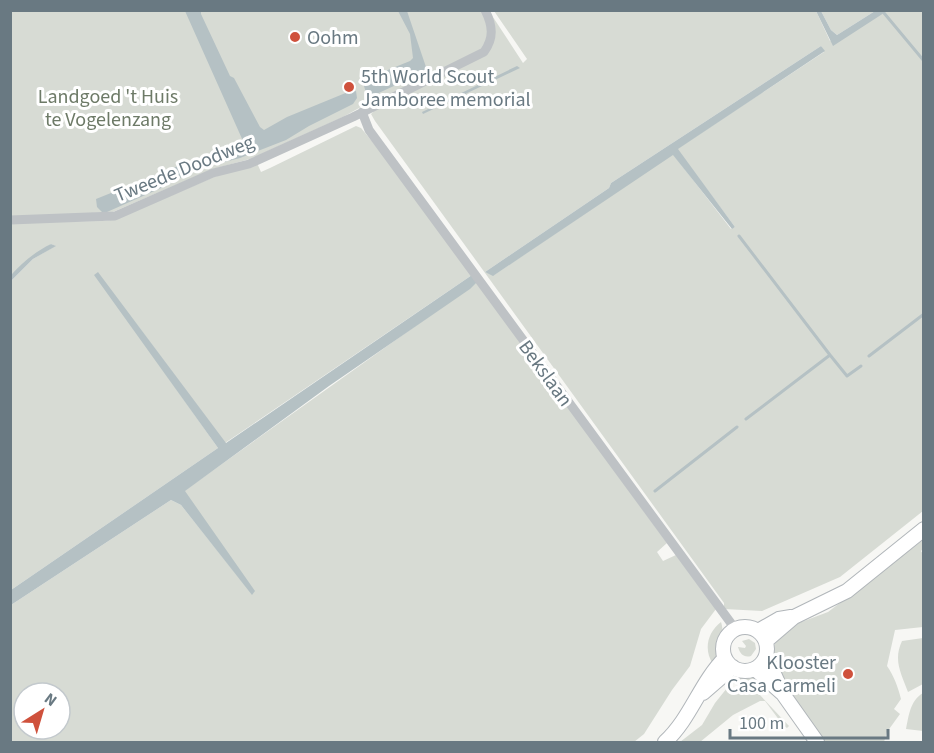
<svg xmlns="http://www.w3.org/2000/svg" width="934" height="753" font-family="'Source Sans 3',sans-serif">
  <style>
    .green { fill: #d7dbd4; fill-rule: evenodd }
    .water { fill: #b5c1c4 }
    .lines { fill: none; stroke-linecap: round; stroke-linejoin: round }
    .stream { stroke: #b5c1c4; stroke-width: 3 }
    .secondary-casing { stroke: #b1b6ba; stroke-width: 16 }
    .minor { stroke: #bec2c5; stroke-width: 9 }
    .secondary { stroke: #fff; stroke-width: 14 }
    .poi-dot { fill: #cf513c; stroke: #fff; stroke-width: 2 }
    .labels { text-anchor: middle; stroke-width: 6; stroke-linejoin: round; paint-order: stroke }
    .poi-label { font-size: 20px; fill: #697982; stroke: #fff; text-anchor: start }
    .park-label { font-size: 20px; fill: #6d7a67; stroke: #fff }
    .street-label { font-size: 20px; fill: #697982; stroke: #fff }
  </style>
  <rect width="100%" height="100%" fill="#f7f7f4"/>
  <path class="green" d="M10,11h479l34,52 4,-4 -33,-48h322l14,30 57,-30h36v500l-83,66 -78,34 -38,-2v-6l-349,-482 -4,-7 3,-3 -6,-8 -25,14 -93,42 -37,10 -100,43 -102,5zM821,46l3,6 -147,97 58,78 -4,2 -58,-75 -179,121 -9,-3 124,-84 2,-5z
    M821,11h54l-38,24 -6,-5z
    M356,126l5,2 35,42 76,105 -247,168 -87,-117 -43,-52 123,174 -207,142v-309l22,-22 22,-13 -4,-2 -40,31v-53l94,-1 11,-2 98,-42 43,-14 4,9 9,-4z
    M477,282l190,261 -10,9 6,9 13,-6 40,54 -15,20 -11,37 -18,24 -28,44 -10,8h-623v-137l160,-105 10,5 71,89 2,-3 -70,-100zM24,693h36v36h-36z
    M923,540v9l-2,2 3,5 -1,71 -28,3 -8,36c7,10 11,21 14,33l-7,10 6,5 -13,18 -3,10h-58l-34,-45 -18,-31 -1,-7 2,-17 13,-15 40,-15z
    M721,622c4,12 0,32 -8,42 -10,-15 -5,-32 8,-42z
    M923,638v46l-15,8c-7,-19 -15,-32 -6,-51z
    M749,639l6,4 1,6 -5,7c-7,2 -11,-2 -13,-9l7,1 1,-2 -4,-5z
    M738,674l15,2 15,12c-12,-4 -34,0 -43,-9z
    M727,688l32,6 30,32 -2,2 -4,-3 -18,-24h-5l-27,14 -33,27h-20l22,-17 13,-22z
    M923,693v38l-17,-2c3,-14 4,-28 17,-36z"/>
  <path class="water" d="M185,11h16v3l29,62 4,2 26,49 4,3 23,-13 61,-25 8,-1 1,7 -4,6 -44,22 -23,14 -46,18 -43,11 -36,19 -54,24h-5l-5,-5 -1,-8 107,-43 28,-4 11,-6 1,-5z
    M398,11h9l19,56 -2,5 -54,25 -4,-4 -2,-7 9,-10 37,-15 3,-3 -3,-24z
    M816,11h5l10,19 6,5 38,-24h12l-54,35z
    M821,46l4,5 -147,98 57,78 -3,2 -59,-74 -180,121 -8,-4 124,-84 2,-5z
    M517,66l3,2 -97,46 -1,-2z
    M51,244l5,2 -23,13 -22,22v-6c11,-12 25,-24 40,-31z
    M98,272l128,171 246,-168 5,7 -7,7 -141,97 -144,105 70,100 -3,4 -71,-90 -10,-5 -160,105v-15l207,-142 -124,-173z"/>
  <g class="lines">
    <path class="stream" d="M884,13l40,48
      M739,236l91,119
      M869,356l55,-42
      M746,419l84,-64 17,21 14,-10
      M655,491l82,-64"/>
    <defs>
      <path id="secondary" d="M723 649a22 22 0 1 1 44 0a22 22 0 1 1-44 0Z
        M758,631l21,-12 12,-2
        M766,641l28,-24 53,-26 77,-62
        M765,660l10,16 8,18 34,48
        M755,669l27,24
        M703,693l30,-26
        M665,742c26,-24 35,-59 60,-84"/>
    </defs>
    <use href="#secondary" class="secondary-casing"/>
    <path class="minor" d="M362,112l7,18 367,500
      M10,220l105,-4 98,-43 36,-9 104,-47 131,-65c10,-14 9,-26 1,-42"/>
    <use href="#secondary" class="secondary"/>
  </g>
  <g class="poi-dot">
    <circle cx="295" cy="37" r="6"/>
    <circle cx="349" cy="87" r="6"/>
    <circle cx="848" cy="674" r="6"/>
  </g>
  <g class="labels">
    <g class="poi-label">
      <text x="307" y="44">Oohm</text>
      <text x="361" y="83">5th World Scout<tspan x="361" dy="23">Jamboree memorial</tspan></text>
      <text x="836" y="669" text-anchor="end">Klooster<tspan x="836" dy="23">Casa Carmeli</tspan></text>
    </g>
    <g class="park-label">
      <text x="108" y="103">Landgoed 't Huis<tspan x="108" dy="23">te Vogelenzang</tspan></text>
    </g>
    <g class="street-label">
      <text transform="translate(184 168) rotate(-22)" y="7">Tweede Doodweg</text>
      <text transform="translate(546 373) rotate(54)" y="7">Bekslaan</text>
    </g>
  </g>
  <rect width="934" height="753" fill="none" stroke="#697982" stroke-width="24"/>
  <g transform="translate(42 711) rotate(37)"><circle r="28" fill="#ffffff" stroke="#c3c9cd" stroke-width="1.5"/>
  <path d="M0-4.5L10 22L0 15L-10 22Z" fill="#cf513c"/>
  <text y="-9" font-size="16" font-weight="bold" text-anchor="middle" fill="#697982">N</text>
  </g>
  <path d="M730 729v9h158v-9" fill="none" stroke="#697982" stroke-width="3"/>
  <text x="739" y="729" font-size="18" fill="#697982" stroke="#ffffff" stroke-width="4.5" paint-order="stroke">100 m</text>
</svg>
